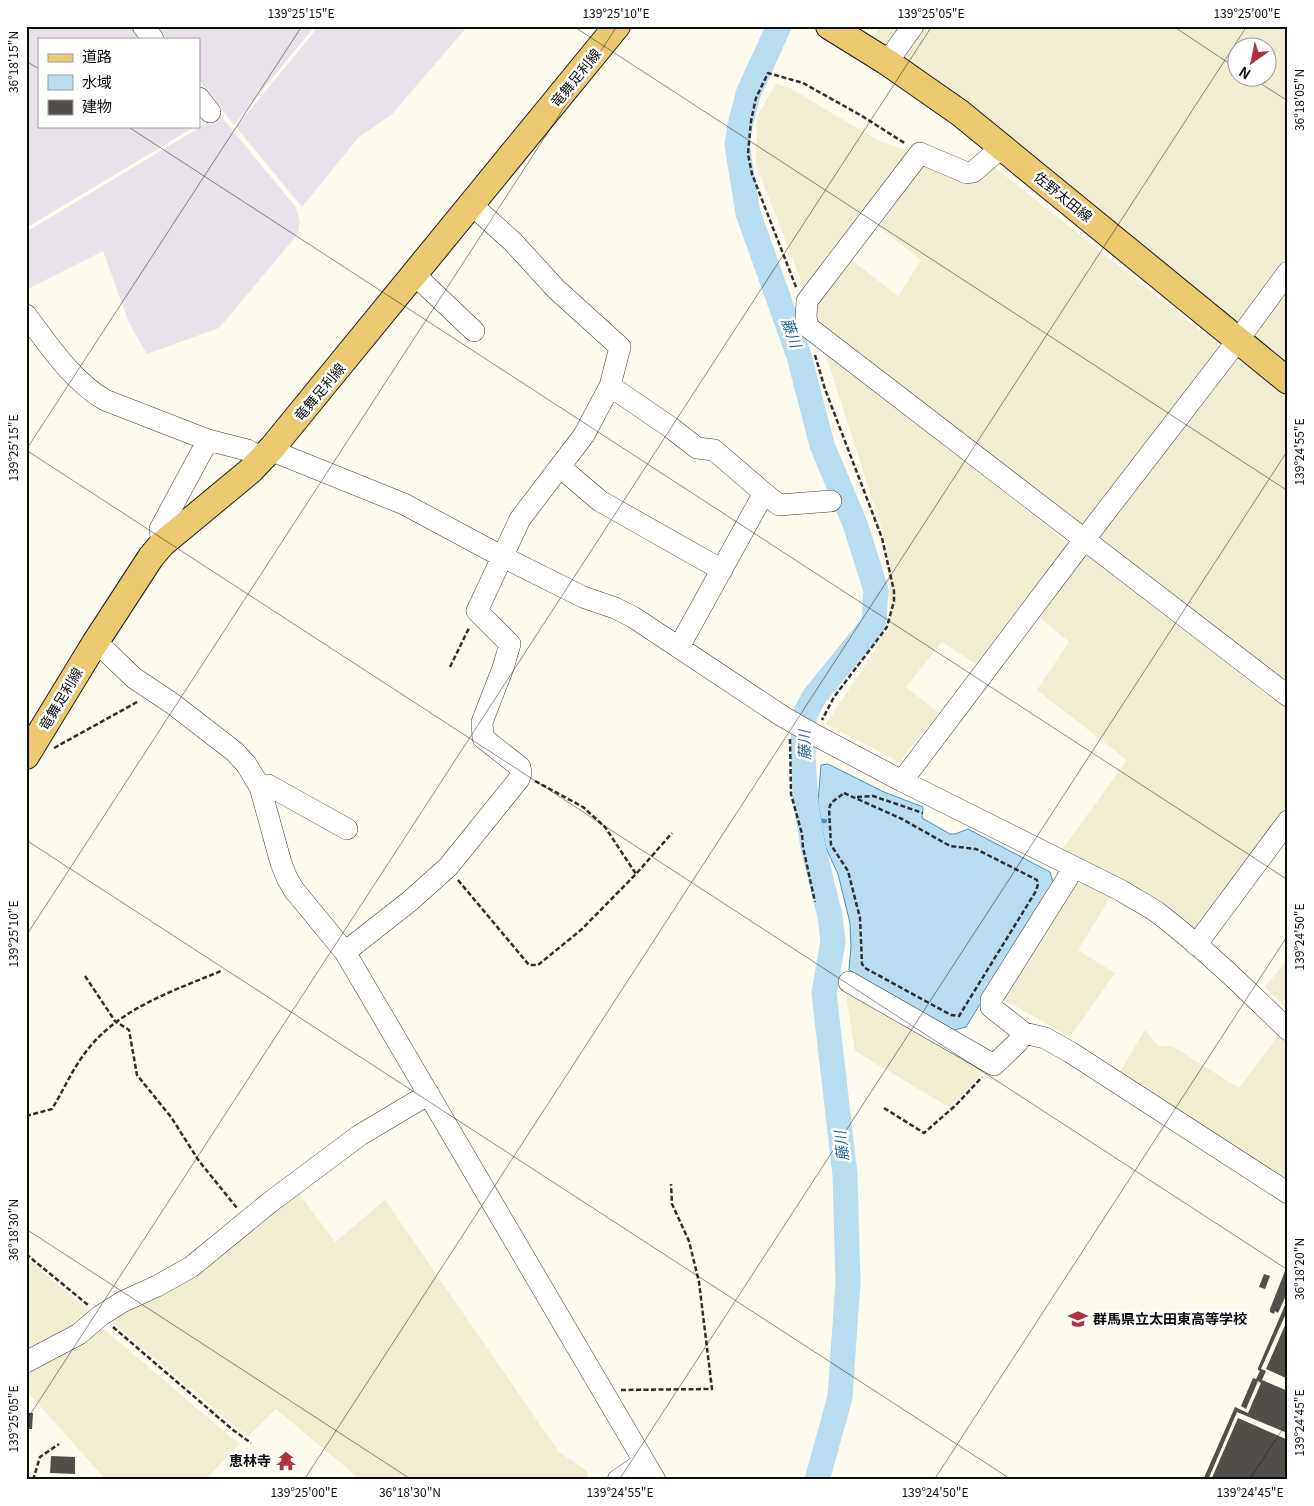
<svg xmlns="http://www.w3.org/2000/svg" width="1314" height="1506" font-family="Georgia,'Noto Sans JP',serif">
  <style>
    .industrial { fill: #eae2eb }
    .farmland { fill: #f1edd1; fill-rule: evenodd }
    .water { fill: #b8ddf0; stroke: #4693c0 }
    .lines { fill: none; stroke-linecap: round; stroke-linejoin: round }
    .stream { stroke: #4693c0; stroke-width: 4.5 }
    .river { stroke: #b8ddf0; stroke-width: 25 }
    .building { fill: #544e4a }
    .minor-casing { stroke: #404040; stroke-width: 22 }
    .major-casing { stroke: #1e1e1e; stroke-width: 28 }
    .path { stroke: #2f2f2f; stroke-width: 2.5; stroke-dasharray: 5 2.5; stroke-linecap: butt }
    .minor { stroke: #fff; stroke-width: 21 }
    .major { stroke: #ebc971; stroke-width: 26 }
    .ticks { fill: none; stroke: #0d0d0d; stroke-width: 1; stroke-opacity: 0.45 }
    .labels { text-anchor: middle; stroke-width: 5; stroke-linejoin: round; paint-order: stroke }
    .street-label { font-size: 14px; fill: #0d0d0d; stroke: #fff }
    .poi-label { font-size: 14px; font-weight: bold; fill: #0d0d0d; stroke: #fff; text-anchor: start }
    .water-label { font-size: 15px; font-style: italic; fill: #226593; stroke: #fff }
    .neatline { fill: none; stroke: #0d0d0d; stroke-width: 2 }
    .ticks-label { font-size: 12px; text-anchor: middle; fill: #0d0d0d }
  </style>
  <rect width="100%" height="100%" fill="#fdfaee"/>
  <path class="industrial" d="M26,26h109l9,13h-105v87h157l-170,102z
    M157,26h158l-81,99 -35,-45v-41h-33z
    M319,26h149l-76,88 -34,24 -56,69 -66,-80z
    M220,115l75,91 5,15 -2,13 -79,94 -72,26 -18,-31 -26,-72 -77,39v-58z"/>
  <path class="farmland" d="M880,26h24l-18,24 -14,-9z
    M919,26h369v228l-50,68 -260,-209 -81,-56zM1236,48h30v30h-30z
    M776,84l14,4 87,52 36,13 -107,140 -50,-128 1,-49z
    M923,165l70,1 227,180 -139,184 -266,-205 -3,-15 37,-52 49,38 23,-36 -42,-33z
    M1288,287v80l-36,-30z
    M824,349l245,195 -92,121 -35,-23 -36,45 33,26 -40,49 -73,-38 64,-97 -3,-81z
    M1238,359l50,37v290l-192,-146z
    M1086,554l202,157v97l-95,123 -132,-80 66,-91 -90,-70 32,-48 -33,-28z
    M1075,876l37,19 -34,55 37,23 -45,64 -69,-39z
    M1288,959v50l-23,-22z
    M858,993l123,69 1,11 -32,35 -95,-57 -9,-56z
    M1145,1030l13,16h14l67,42 40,-53 9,9v139l-170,-108z
    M295,1188l40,54 50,-42 174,252 28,19 1,4 -3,5h-154l-4,-4 -4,4h-62l-85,-71 -28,28 -142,-120z
    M26,1258l67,56 -67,43z
    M99,1325l133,113 8,5 -35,37h-99l-80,-90v-21z"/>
  <path class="water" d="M828,764l56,28 39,15 -1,11 28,16h5l13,-5 82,43 4,13 -88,142 -12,3 -105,-60 2,-23 -1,-24 -12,-49 -13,-28 -7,-44 3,-37z"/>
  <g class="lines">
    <path class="stream" d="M803,757l8,4
      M809,820l16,1"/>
    <path class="river" d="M779,26l-31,68 -8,32 -3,19 11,68 51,143 23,89 33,79 21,66 -2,33 -60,74 -10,19 -1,41 3,47 7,43 17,69 3,26 -9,51 21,182 3,107 -8,115 -23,83"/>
  </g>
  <path class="building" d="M1285,1271l3,1v19l-10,22 -3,-2 -1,3 -4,-2v-3z
    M1264,1274l6,2 -5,13 -6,-2z
    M1285,1305l3,1v3l-27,60 5,2 -4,9 26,11 -1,42 -50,-21 -29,68h-5l32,-73 13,6 13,-30 -3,-2 -12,28 -5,-3 12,-28 3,1 4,-8 -2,-1v-2z
    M1286,1323l2,1v55l-22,-10z
    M26,1413h7l-1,16h-6z
    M1238,1418l50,22v40h-77z
    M51,1456l24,1v17l-25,-1z"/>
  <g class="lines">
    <defs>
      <path id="minor" d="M143,26l10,13
        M887,62l26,-36
        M199,98l11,14
        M1002,147l-29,25 -6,1 -47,-20 -113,148 -1,16 2,10 480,369
        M472,205l41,37 43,47 64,58 -10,39
        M415,275l59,56
        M26,315c23,30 46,66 79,85l103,40 39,10 16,8
        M272,448l8,6 124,50 97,52 82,41 32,11 18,9 149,99 33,19 87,46 220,110c12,8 25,14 36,22 47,36 88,76 130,117
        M560,467l40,34 122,69
        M764,493l15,12 52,-4
        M162,544l-2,-15 48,-89
        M95,643l12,9 27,26 39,26 62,48 11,12 14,23 21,76 6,15 7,12 51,62 310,528
        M902,781l182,-241 154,-200 50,-68
        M259,785h9l79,44
        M1072,866l-5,13 -76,121v7l33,26 21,5 25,14 218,141
        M1196,945l92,-124
        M345,952l65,-51 38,-34 71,-88 2,-6 -1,-6 -37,-29 -1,-16 21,-54 7,-24 -33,-33 43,-92 64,-84 26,-49 60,41 27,21 17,2 50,43 -85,154
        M849,982l145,83 23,-22 7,-10
        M26,1362l53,-28 21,-18 22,-14 35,-16 34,-19 78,-64 91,-68 69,-41
        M618,1480l26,-18"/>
      <path id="major" d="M829,26l58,36 73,51 328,268
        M26,756l69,-113 56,-86 11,-13 88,-73 22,-23 345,-422"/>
    </defs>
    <use href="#minor" class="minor-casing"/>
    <use href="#major" class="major-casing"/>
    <path class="path" d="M796,287l-44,-113 -4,-20 3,-33 5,-23 12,-25 35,10 59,33 44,28
      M815,355l10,34 57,149 12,53v10l-7,26 -53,70 -12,23
      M450,667l19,-39
      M790,739l1,55 11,40 1,13 12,55
      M54,748l85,-47
      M535,781l48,26 22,20 31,47
      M844,793l58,26 48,27 26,3 61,31 1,4 -2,7 -77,125 -8,-1 -86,-47 -3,-4 -2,-46 -12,-47 -17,-26 -2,-36 2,-6z
      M857,797l16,-1 50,17
      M458,880l71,85h9l44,-36 54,-55 36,-41
      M85,976l30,45 14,9 8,45 34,42 28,44 38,47
      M884,1108l40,25 32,-28 26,-28
      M26,1116l26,-7c11,-18 20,-39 33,-56 32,-44 88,-62 136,-82
      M26,1254l62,51
      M113,1327l120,103 18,13
      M621,1390l91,-1 -13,-107 -10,-41 -17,-37 -1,-20
      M33,1480l7,-23 19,-13"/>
    <use href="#minor" class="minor"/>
    <use href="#major" class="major"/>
  </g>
  <path class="ticks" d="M573,26l715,465M1173,26l63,42M26,61l13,8M1252,78l36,23M127,126l1161,754M26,450l276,-424M26,450l1262,820M26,840l986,640M26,936l591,-910M26,1229l386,251M26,1421l906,-1395M304,1480l943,-1454M619,1480l669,-1030M934,1480l354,-545M1249,1480l39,-59"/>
  <defs>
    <symbol id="school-bare" viewBox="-9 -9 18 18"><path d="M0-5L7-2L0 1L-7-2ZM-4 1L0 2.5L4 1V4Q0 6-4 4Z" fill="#af323d" stroke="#fff" stroke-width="2.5" paint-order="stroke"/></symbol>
    <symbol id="temple-bare" viewBox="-9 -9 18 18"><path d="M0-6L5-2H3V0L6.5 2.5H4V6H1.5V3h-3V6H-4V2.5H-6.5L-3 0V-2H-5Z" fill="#af323d" stroke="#fff" stroke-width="2.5" paint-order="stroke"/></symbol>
  </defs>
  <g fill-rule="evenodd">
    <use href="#school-bare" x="1064" y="1305" width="28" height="28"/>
    <use href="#temple-bare" x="272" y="1447" width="28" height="28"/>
  </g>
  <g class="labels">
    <g class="street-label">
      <text transform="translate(576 78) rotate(-51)" y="5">竜舞足利線</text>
      <text transform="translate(1063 197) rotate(39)" y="5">佐野太田線</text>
      <text transform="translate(320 392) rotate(-50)" y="5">竜舞足利線</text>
      <text transform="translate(61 699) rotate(-59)" y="5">竜舞足利線</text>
    </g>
    <g class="poi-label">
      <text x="1093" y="1324">群馬県立太田東高等学校</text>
      <text x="271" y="1466" text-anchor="end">恵林寺</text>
    </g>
    <g class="water-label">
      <text transform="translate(791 333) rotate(70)" y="5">藤川</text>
      <text transform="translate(805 745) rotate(-91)" y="5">藤川</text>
      <text transform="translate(842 1146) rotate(-96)" y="5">藤川</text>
    </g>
  </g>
  <rect width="1314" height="1506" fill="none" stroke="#ffffff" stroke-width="55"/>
  <rect x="38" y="38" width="162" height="90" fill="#ffffff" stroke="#9e9e9e"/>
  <rect x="48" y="54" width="25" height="8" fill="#ebc971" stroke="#9e9e9e"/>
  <text x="82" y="62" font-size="15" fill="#0d0d0d">道路</text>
  <rect x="48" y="75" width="25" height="15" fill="#b8ddf0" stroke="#9e9e9e"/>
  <text x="82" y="88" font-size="15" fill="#0d0d0d">水域</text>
  <rect x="48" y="100" width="25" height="15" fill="#544e4a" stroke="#9e9e9e"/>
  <text x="82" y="112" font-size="15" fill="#0d0d0d">建物</text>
  <g transform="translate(1252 62) rotate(213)"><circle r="24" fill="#ffffff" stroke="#9e9e9e"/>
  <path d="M0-4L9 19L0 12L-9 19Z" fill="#af323d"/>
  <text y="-8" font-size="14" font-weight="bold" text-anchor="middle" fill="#0d0d0d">N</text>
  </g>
  <rect x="28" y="28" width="1258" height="1450" class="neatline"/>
  <g class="ticks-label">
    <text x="301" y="18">139°25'15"E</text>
    <text x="616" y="18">139°25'10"E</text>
    <text x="931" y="18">139°25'05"E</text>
    <text x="1247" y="18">139°25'00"E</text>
    <text transform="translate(14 62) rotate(-90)" y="4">36°18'15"N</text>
    <text transform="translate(1300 100) rotate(-90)" y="4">36°18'05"N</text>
    <text transform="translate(14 448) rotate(-90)" y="4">139°25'15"E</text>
    <text transform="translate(1300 452) rotate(-90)" y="4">139°24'55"E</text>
    <text transform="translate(14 934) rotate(-90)" y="4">139°25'10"E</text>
    <text transform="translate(1300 937) rotate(-90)" y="4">139°24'50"E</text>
    <text transform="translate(14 1230) rotate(-90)" y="4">36°18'30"N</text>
    <text transform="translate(1300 1269) rotate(-90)" y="4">36°18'20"N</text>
    <text transform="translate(14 1419) rotate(-90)" y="4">139°25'05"E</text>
    <text transform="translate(1300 1423) rotate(-90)" y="4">139°24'45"E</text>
    <text x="304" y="1497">139°25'00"E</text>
    <text x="410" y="1497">36°18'30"N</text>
    <text x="620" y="1497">139°24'55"E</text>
    <text x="935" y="1497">139°24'50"E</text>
    <text x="1250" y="1497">139°24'45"E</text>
  </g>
</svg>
